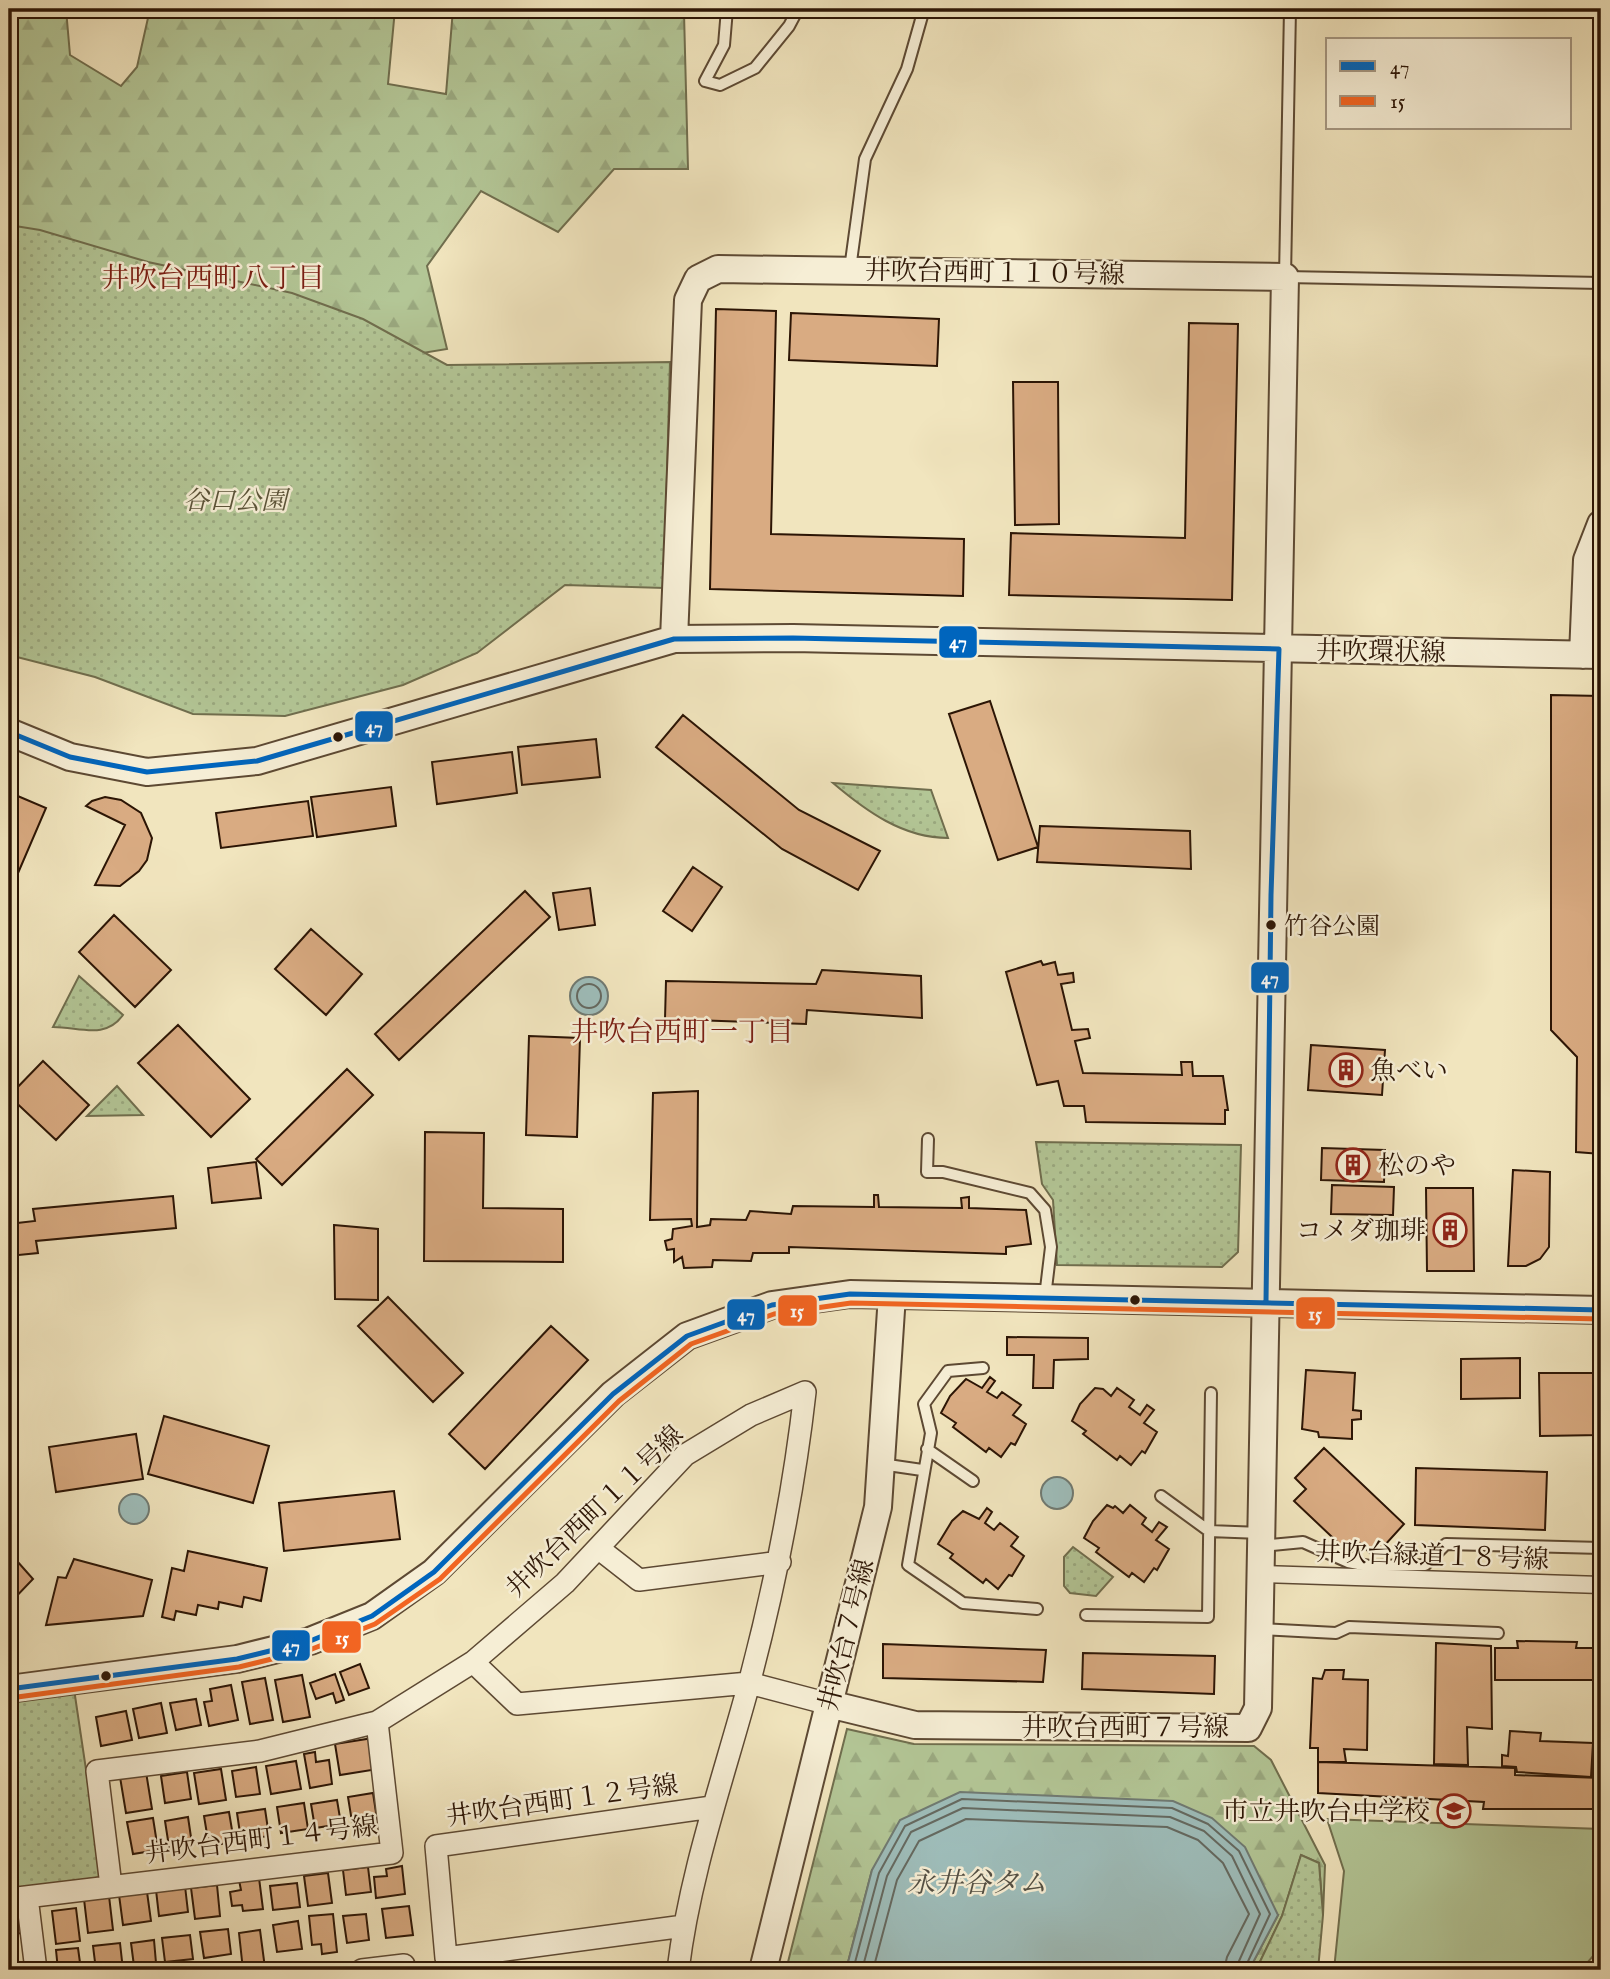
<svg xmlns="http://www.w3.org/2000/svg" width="1610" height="1979" font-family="'IM FELL English','Noto Serif JP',serif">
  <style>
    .forest { fill: url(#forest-firs); stroke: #706e4e; stroke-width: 2 }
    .park { fill: url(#park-dots); stroke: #706e4e; stroke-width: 2 }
    .pitch { fill: #b3c696; stroke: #706e4e; stroke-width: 2 }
    .water { fill: #9ebdba; stroke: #707a72; stroke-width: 2 }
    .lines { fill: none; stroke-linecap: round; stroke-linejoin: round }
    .shore { stroke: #656960; stroke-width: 2 }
    .building { fill: #d9ab82; stroke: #2c1505; stroke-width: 2 }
    .service-casing { stroke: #5d4933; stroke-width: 14 }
    .pedestrian-casing { stroke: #5d4933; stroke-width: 19 }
    .minor-casing { stroke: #5d4933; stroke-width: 24 }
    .tertiary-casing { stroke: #5d4933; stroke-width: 30 }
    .service { stroke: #f6eed5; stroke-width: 10 }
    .pedestrian { stroke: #f6eed5; stroke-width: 16 }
    .minor { stroke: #f6eed5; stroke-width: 21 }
    .tertiary { stroke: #f6eed5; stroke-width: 26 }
    .bus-1-casing { stroke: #f6eed5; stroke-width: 10 }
    .bus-2-casing { stroke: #f6eed5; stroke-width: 10 }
    .bus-1 { stroke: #0065bd; stroke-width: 5 }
    .bus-2 { stroke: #f26522; stroke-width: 5 }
    .bus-dot { fill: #2c1505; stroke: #f6eed5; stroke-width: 2.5 }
    .labels { text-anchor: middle; stroke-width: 5; stroke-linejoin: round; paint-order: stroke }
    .bus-label { font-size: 24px; fill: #2c1505; stroke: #f6eed5; text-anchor: start }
    .street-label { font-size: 26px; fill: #2c1505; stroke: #f6eed5 }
    .park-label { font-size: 26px; font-style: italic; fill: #5b5338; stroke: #f6eed5 }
    .poi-label { font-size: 26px; fill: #2c1505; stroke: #f6eed5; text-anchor: start }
    .neighbourhood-label { font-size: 28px; fill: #7a1f14; stroke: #f6eed5 }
    .water-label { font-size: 28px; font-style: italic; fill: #545044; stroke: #f6eed5 }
    .line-badge { stroke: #f6eed5; stroke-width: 2.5 }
    .badge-label { font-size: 19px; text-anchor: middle; font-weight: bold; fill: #fff }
  </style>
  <defs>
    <pattern id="forest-firs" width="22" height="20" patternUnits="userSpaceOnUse" patternTransform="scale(1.75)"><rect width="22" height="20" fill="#b3c696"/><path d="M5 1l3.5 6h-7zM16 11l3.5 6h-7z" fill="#9aa980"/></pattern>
    <pattern id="park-dots" width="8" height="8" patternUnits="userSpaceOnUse" patternTransform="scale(1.75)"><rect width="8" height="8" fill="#b3c696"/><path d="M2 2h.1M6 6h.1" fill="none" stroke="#9aa980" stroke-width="1.8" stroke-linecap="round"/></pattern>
  </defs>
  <rect width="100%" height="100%" fill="#f1e5be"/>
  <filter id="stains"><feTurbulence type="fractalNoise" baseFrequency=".00286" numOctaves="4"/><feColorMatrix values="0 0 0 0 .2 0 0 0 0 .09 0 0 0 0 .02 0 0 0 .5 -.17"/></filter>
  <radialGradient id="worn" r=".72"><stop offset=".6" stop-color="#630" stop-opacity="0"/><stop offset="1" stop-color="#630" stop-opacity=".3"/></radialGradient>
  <path class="forest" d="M9,9h57l4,46 51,31 16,-19 13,-58h245l-7,75 58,10 7,-85h211l20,4 4,156h-74l-56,63 -77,-41 -54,75 20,83 -97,16 -341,-23z
    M847,1729l67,15 340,2 17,14 54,105 -2,50 -4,-52 -18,-8 -19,61 -26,54h-7l29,-55 -406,-45 -26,100h-60z"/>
  <path class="park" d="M9,225l31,5 108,32 144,31 71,26 84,46 223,-3 -6,226 -99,-3 -88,68 -74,32 -118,31 -92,-2 -98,-37 -86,-22z
    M833,783l98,7 17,48c-45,0 -82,-27 -115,-55z
    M79,976l44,39c-18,25 -43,12 -70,12z
    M117,1086l26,29 -56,1z
    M1036,1142l205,3 -3,107 -16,15 -165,-2 -4,-65 -11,-16z
    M1073,1547l40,30 -17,19 -26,-3 -6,-7v-29z
    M74,1689l28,188 -93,13v-192z
    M1301,1855l18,8 4,52 -5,55h-62l26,-54z"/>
  <path class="pitch" d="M1327,1819l274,10v118l-20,23h-247l10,-99z"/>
  <path class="water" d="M570 996a19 19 0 1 1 38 0a19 19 0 1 1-38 0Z
    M1041 1493a16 16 0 1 1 32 0a16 16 0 1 1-32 0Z
    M119 1509a15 15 0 1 1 30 0a15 15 0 1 1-30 0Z
    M960,1792l213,9 39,17 33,29 33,68 -29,55h-403l26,-100 28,-50z"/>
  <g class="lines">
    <path class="shore" d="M577 996a12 12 0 1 1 24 0a12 12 0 1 1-24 0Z
      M853,1970l26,-97 26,-47 57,-27 210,9 36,16 31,27 31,63 -26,56
      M862,1970l25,-94 24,-44 52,-24 207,9 34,14 28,25 28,58 -25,56
      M873,1970l24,-90 22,-39 47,-22 201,8 31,13 25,23 26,51 -22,43 -3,13"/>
  </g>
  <path class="building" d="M716,309l60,2 -5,223 193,5 -1,57 -253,-7z
    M791,313l148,6 -2,47 -148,-6z
    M1189,323l49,1 -6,276 -223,-5 2,-62 174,5z
    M1013,382h45l1,142 -44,1z
    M1551,695l50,1v458l-25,-2 1,-95 -26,-27z
    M990,701l48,146 -40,13 -49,-146z
    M683,715l116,95 81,41 -22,39 -76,-41 -126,-102z
    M596,739l4,38 -78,8 -4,-38z
    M512,752l5,41 -80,11 -5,-42z
    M391,787l5,39 -79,11 -6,-40z
    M13,794l33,14 -37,86v-90z
    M105,797l16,3 20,13 11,25 -5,22 -8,11 -19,15 -25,-1 30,-60 -39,-19 6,-5z
    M308,801l5,35 -92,12 -5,-35z
    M1040,826l150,5 1,38 -154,-7z
    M693,867l29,20 -30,44 -29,-20z
    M590,888l5,37 -36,5 -6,-37z
    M525,891l25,26 -151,143 -24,-26z
    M114,915l57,55 -36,37 -56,-55z
    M311,929l51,45 -36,41 -51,-46z
    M1041,961l2,4 12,-3 3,13 15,-2 1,9 -13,2 11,46 16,-1 2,9 -15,3 8,32 99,2 -1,-13h11l1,14h30l5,34h-3v14l-139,-2 -2,-16h-20l-6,-25 -21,4 -31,-113z
    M822,970l99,6 1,42 -115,-8 -1,14 -141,-5 1,-38 150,3z
    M178,1025l72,74 -39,38 -73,-74z
    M529,1036l51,2 -3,99 -51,-2z
    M1311,1045l74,5 -3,45 -74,-5z
    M43,1061l46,44 -33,35 -47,-44z
    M347,1069l26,26 -91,90 -26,-26z
    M698,1091l-1,136 13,-2 1,-6 35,1 4,-9 41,3 2,-8 81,1v-12h4l1,12 83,1 -1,-10 8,-1v11l57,2 5,34 -25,3v7l-217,-7v6h-36l-2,8 -38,-1 -1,7 -28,1 -2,-11 -8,5v-13l-7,1 -2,-9 7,-2 1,-10 19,-3 -1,-7 -41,1 3,-127z
    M425,1132l59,1 -1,75 80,1v53l-139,-1z
    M1322,1148l63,2 -1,32 -63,-2z
    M256,1162l5,36 -49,5 -4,-35z
    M1513,1170l37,2 -1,75 -9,12 -14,7h-18z
    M1332,1185l62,2 -1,28 -62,-1z
    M1426,1188h47l1,83h-47z
    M173,1196l3,32 -140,13 2,12 -29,3v-32l26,-3 -2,-12z
    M334,1225l44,4v71l-43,-1z
    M388,1297l75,76 -30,29 -75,-76z
    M551,1326l37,34 -103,109 -36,-35z
    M1007,1337l81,1v21l-34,1 -1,28h-20l1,-33h-27z
    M1520,1358v40l-59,1v-40z
    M1306,1370l49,3 -2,37 8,1v8l-9,1v19l-33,-2 -1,-5 -16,-3z
    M1539,1373h62v62l-61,1z
    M990,1377l5,4 -8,11 10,6 5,-6 19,13 -8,10 13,9 -11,21 -4,-2 -10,14 -12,-9 -3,4 -33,-25 3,-4 -15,-10 9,-17 16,-17 16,9z
    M1095,1388l8,1 8,7 6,-8 17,12 -5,7 11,8 7,-10 7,5 -10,13 13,9 -12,21 -3,-2 -11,14 -11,-9 -3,4 -34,-26 3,-3 -14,-10 8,-17z
    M164,1416l105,30 -16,57 -105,-29z
    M136,1434l7,45 -87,13 -7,-45z
    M1324,1448l80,76 -30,33 -14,-14 -10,11 -56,-53 12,-12 -11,-11z
    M1416,1468l131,4 -2,58 -130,-5z
    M394,1491l6,48 -116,12 -5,-48z
    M1107,1505l6,3 2,-2 8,7 7,-8 16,13 -4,6 10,8 7,-10 8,5 -11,13 13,9 -12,21 -3,-2 -10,14 -12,-9 -3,4 -33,-25 3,-4 -15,-10 9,-17z
    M987,1508l5,4 -7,11 9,7 6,-7 18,14 -7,9 13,10 -12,20 -3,-1 -11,14 -12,-10 -3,4 -33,-25 3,-4 -15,-10 14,-23 11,-10 16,8z
    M188,1551l79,17 -6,33 -17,-4 -2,10 -23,-5 -1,7 -20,-4 -2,10 -20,-4 -2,9 -12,-3 10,-49 12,3z
    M9,1552l24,27 -24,25z
    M74,1559l78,21 -9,36 -97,9 12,-48 8,1z
    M1517,1641l60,1 -1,6h18l1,32h-100v-32h23z
    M1436,1643l55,3 1,83 -25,-2 1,38 -34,-1z
    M883,1644l163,6 -3,32 -160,-4z
    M1083,1653l132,3 -1,38 -132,-5z
    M360,1664l9,24 -20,7 -9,-23z
    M1325,1670h19l-1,9 25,1 -1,70 -23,-1 2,13h-28v-14h-8l3,-70 9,1z
    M335,1674l9,26 -8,3 -3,-10 -17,6 -6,-16z
    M302,1675l8,42 -27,5 -8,-42z
    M265,1678l8,42 -23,4 -8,-42z
    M231,1685l7,35 -29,6 -5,-24 8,-1 -2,-12z
    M196,1699l5,26 -25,5 -6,-27z
    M161,1703l6,30 -28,5 -6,-29z
    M126,1711l6,29 -31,6 -5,-29z
    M1510,1731l31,2 -1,8 53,2 -2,34 -74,-5 -1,-5 -14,-1v-11l6,1z
    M373,1738l5,31 -38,6 -5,-31z
    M315,1752l1,10 13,-2 3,24 -22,4 -6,-34z
    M296,1761l5,28 -30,5 -5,-28z
    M1318,1762l197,6v7l86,3v31h-118l1,-7 -166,-9z
    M256,1767l4,27 -24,3 -4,-26z
    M221,1769l5,31 -27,4 -5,-31z
    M146,1772l6,37 -26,4 -6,-36z
    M187,1772l4,27 -26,4 -4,-27z
    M373,1793l4,26 -25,3 -4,-25z
    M337,1800l4,24 -26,4 -4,-24z
    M304,1803l4,26 -27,4 -4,-26z
    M265,1809l4,27 -28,4 -4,-27z
    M229,1812l5,30 -25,4 -5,-30z
    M188,1817l4,27 -23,3 -4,-26z
    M153,1818l5,32 -25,4 -6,-32z
    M402,1866l3,28 -29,4 -2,-21 13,-1 -1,-7z
    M368,1867l3,25 -25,3 -3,-25z
    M328,1873l4,30 -24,3 -4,-30z
    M259,1878l4,31 -20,2 -1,-6 -10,1 -2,-14 11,-2 -2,-10z
    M297,1883l3,24 -27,3 -3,-24z
    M217,1885l3,31 -25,3 -4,-31z
    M185,1886l3,26 -29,4 -3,-26z
    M147,1892l4,29 -28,4 -4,-30z
    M109,1896l4,34 -25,3 -4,-34z
    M19,1904l4,29 -14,1v-29z
    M409,1906l4,29 -27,3 -4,-29z
    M76,1908l4,33 -24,3 -4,-33z
    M333,1914l4,38 -15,2 -1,-10 -9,1 -3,-29z
    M366,1914l3,26 -22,3 -4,-27z
    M298,1921l4,28 -25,3 -4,-27z
    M228,1929l3,25 -27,4 -4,-26z
    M260,1930l5,38 -22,2 -4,-37z
    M190,1935l3,24 -28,3 -3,-24z
    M154,1940l2,23 -22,3 -3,-23z
    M120,1943l3,27h-27l-3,-24z
    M12,1946l3,24h-6v-23z
    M78,1948l3,22h-23l-2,-20z"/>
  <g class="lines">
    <defs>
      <path id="service" d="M727,9l-3,36 -19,36 15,4 35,-17 34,-42 9,-17
        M1290,9l-5,268 316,6
        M850,269l15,-110 42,-90 17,-60
        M928,1139l-1,33h16l87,21 15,17 6,37 -6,50
        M983,1368l-35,3 -24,33 7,29 -23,132 55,38 74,6
        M927,1449l46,32
        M881,1464l41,6
        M1161,1496l48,35 52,2
        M1261,1546l42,-4 45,20 21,4 56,-1 21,-21 155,4
        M1086,1615l122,2 3,-224
        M1260,1629l76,4 13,-6 149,6"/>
      <path id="pedestrian" d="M1261,1574l340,11"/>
      <path id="minor" d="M598,1548l41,32 141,-18
        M473,1662l44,42 232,-21 80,21
        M111,1886l-14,-115 163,-20 117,-29 96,-60 92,-79 120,-128 66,-40 54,-23c-11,98 -30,193 -55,288 -26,97 -60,191 -72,290
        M27,1897l9,73
        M9,1899l383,-46 -15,-131
        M684,1926l-238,32 -10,-112 276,-39
        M362,1970l42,-5 1,5"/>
      <path id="tertiary" d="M674,639l14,-339 10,-21 20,-10 567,8 -27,1431 -10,20 -333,-3 -86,-21
        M1583,655l4,-95 14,-36
        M9,732l61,25 77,15 110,-11 417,-122 119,-1 808,17
        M9,1689l228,-30 73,-18 62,-25 62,-44 179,-178 74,-58 85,-31 78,-11 751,16
        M763,1970l115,-463 14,-212"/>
    </defs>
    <use href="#service" class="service-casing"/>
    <use href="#pedestrian" class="pedestrian-casing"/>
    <use href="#minor" class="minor-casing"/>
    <use href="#tertiary" class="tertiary-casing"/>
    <use href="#service" class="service"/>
    <use href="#pedestrian" class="pedestrian"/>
    <use href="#minor" class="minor"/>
    <use href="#tertiary" class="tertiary"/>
    <defs>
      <path id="bus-1" d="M9,732l61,25 77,15 110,-11 417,-122 119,-1 486,11 -8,246 -5,407
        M9,1689l228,-30 73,-18 62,-25 62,-44 179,-178 74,-58 85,-31 78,-11 751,16"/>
      <path id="bus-2" d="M10,1698l229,-31 73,-18 63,-25 65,-45 179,-178 72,-57 83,-30 77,-11 750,16"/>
    </defs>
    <use href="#bus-1" class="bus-1-casing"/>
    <use href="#bus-2" class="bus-2-casing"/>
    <use href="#bus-1" class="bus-1"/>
    <use href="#bus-2" class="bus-2"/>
  </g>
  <defs>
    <symbol id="building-ring" viewBox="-11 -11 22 22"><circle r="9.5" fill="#f6eed5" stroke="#8f2418" stroke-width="1.5"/><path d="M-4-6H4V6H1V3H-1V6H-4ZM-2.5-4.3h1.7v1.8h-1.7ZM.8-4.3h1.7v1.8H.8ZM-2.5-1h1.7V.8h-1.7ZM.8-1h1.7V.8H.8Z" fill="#8f2418"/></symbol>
    <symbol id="school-ring" viewBox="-11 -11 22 22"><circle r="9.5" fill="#f6eed5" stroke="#8f2418" stroke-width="1.5"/><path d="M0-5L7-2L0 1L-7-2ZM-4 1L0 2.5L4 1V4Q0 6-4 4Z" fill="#8f2418"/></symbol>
  </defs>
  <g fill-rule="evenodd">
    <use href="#building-ring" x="1327" y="1051" width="38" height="38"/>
    <use href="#building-ring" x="1334" y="1146" width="38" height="38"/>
    <use href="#building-ring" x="1431" y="1211" width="38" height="38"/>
    <use href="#school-ring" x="1435" y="1792" width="38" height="38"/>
  </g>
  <g class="bus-dot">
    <circle cx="338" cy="737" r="6"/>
    <circle cx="1271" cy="925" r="6"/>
    <circle cx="1135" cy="1300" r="6"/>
    <circle cx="106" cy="1676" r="6"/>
  </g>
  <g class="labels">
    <g class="bus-label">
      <text x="1284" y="934">竹谷公園</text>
    </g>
    <g class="street-label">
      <text transform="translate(995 272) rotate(1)" y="9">井吹台西町１１０号線</text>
      <text transform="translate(1381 651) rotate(1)" y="9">井吹環状線</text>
      <text transform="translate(594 1511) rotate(-44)" y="9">井吹台西町１１号線</text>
      <text transform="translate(1432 1555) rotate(2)" y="9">井吹台緑道１８号線</text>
      <text transform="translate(846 1635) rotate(-76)" y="9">井吹台７号線</text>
      <text x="1125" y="1736">井吹台西町７号線</text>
      <text transform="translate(562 1800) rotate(-8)" y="9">井吹台西町１２号線</text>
      <text transform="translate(261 1839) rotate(-7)" y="9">井吹台西町１４号線</text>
    </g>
    <g class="park-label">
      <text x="235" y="509">谷口公園</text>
    </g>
    <g class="poi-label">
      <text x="1370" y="1079">魚べい</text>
      <text x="1378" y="1174">松のや</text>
      <text x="1426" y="1239" text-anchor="end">コメダ珈琲</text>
      <text x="1430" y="1820" text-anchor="end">市立井吹台中学校</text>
    </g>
    <g class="neighbourhood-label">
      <text x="213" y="287">井吹台西町八丁目</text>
      <text x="682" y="1041">井吹台西町一丁目</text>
    </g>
    <g class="water-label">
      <text x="977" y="1892">永井谷タム</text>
    </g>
  </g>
  <g class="line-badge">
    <rect x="938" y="625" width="40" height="34" rx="7" fill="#0065bd"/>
    <rect x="354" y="710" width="40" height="33" rx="7" fill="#0065bd"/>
    <rect x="1250" y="961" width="40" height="33" rx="7" fill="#0065bd"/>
    <rect x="777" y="1294" width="41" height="33" rx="7" fill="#f26522"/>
    <rect x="1295" y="1296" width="41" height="34" rx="7" fill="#f26522"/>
    <rect x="726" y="1298" width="40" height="33" rx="7" fill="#0065bd"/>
    <rect x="321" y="1620" width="41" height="34" rx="7" fill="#f26522"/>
    <rect x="271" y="1629" width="40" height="33" rx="7" fill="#0065bd"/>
  </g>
  <g class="badge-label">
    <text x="958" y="648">47</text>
    <text x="374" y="733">47</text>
    <text x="1270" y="984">47</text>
    <text x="797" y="1317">15</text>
    <text x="1315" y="1320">15</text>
    <text x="746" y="1321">47</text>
    <text x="342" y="1644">15</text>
    <text x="291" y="1652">47</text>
  </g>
  <rect width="1610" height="1979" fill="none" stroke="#f1e5be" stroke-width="35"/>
  <rect x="10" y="10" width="1589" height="1958" fill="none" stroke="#2c1505" stroke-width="3.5"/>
  <rect x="18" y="18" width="1575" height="1944" fill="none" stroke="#2c1505" stroke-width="2"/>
  <rect x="1326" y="38" width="245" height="91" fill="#f6eed5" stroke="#a59782" stroke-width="2"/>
  <rect x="1340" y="61" width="35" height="10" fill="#0065bd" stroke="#a59782" stroke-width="2"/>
  <text x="1390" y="74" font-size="21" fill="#2c1505">47</text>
  <rect x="1340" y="96" width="35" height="10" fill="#f26522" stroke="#a59782" stroke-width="2"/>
  <text x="1390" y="108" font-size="21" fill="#2c1505">15</text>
  <rect width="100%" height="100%" filter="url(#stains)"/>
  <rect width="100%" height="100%" fill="url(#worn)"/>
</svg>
